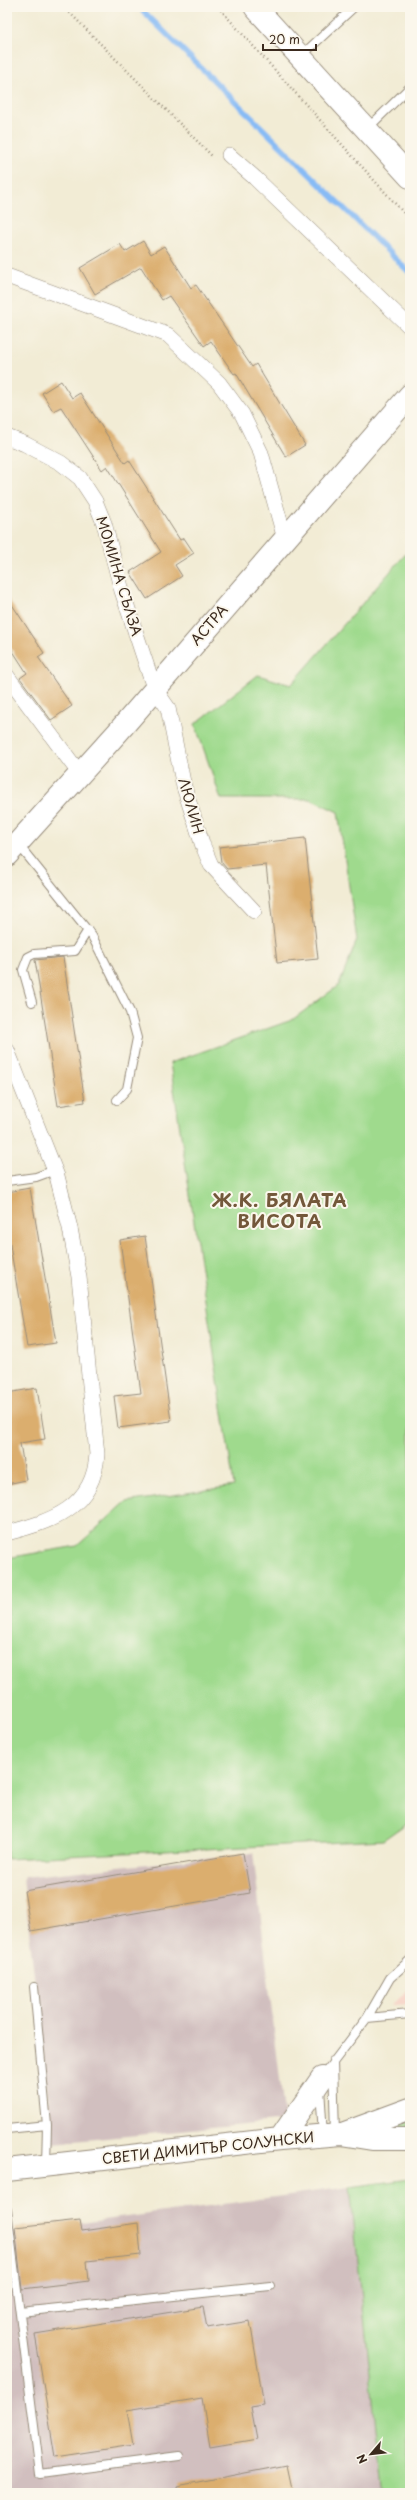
<svg xmlns="http://www.w3.org/2000/svg" width="417" height="2500" font-family="'Playpen Sans',sans-serif">
  <style>
    .built { fill: #f6d1c5 }
    .industrial { fill: #d1bfbf }
    .green { fill: #9fda8d; stroke: #6d8256 }
    .lines { fill: none; stroke-linecap: round; stroke-linejoin: round }
    .stream { stroke: #87bbf5; stroke-width: 5.5 }
    .building { fill: #dbae6e }
    .lane-casing { stroke: #968b7a; stroke-width: 10 }
    .street-casing { stroke: #968b7a; stroke-width: 16 }
    .secondary-casing { stroke: #968b7a; stroke-width: 24 }
    .path { stroke: #968b7a; stroke-width: 2.5; stroke-dasharray: 1 3; stroke-linecap: butt }
    .lane { stroke: #fff; stroke-width: 8 }
    .street { stroke: #fff; stroke-width: 15 }
    .secondary { stroke: #fff; stroke-width: 22 }
    .labels { text-anchor: middle; stroke-width: 4; stroke-linejoin: round; paint-order: stroke }
    .street-label { font-size: 14px; fill: #3b2a1e; stroke: #fbf7ec }
    .district-label { font-size: 18px; font-weight: bold; letter-spacing: 1px; fill: #73583a; stroke: #fbf7ec }
  </style>
  <rect width="100%" height="100%" fill="#fbf7ec"/>
  <filter id="ink" filterUnits="userSpaceOnUse"><feTurbulence type="fractalNoise" baseFrequency=".025" numOctaves="2"/><feDisplacementMap in="SourceGraphic" scale="8" xChannelSelector="R" yChannelSelector="G"/><feConvolveMatrix kernelMatrix="1 2 1 2 8 2 1 2 1" color-interpolation-filters="sRGB"/></filter>
  <filter id="wash" filterUnits="userSpaceOnUse"><feTurbulence type="fractalNoise" baseFrequency=".012" numOctaves="4" result="noise"/><feDisplacementMap in="SourceGraphic" scale="16" xChannelSelector="R" yChannelSelector="G"/><feGaussianBlur stdDeviation="0.9" result="paint"/><feColorMatrix in="noise" values="0 0 0 0 0 0 0 0 0 0 0 0 0 0 0 0 0 1.4 0 .05"/><feComposite in="paint" operator="in"/></filter>
  <g filter="url(#wash)">
    <rect width="100%" height="100%" fill="#f2ecd5"/>
    <path class="built" d="M410,1988v17l-19,1z"/>
    <path class="industrial" d="M253,1853l32,268 -232,22 -30,-266z
      M350,2187l33,306h-376v-260z"/>
    <path class="green" d="M410,549v1272l-27,19 -376,19v-301l70,-12 49,-44 108,-16 -64,-423 122,-43 47,-35 18,-45 -19,-128 -28,-13h-89l-26,-75 63,-49 33,10z
      M410,2121v11l-29,-5z
      M410,2179v314h-27l-33,-306z"/>
    <g class="lines">
      <path class="stream" d="M139,7l271,266"/>
    </g>
    <g id="blocks">
      <path class="building" d="M143,241l8,13 13,-8 27,42 5,-3 56,82 4,-3 49,81 -19,12 -50,-84 -2,1 -23,-33 -7,5 -35,-50 -7,4 -21,-33 -46,27 -15,-26 40,-24 5,8z
        M61,381l11,17 8,-5 45,70 4,-3 51,80 4,-2 10,15 -19,12 7,11 -35,23 -17,-27 31,-20 -54,-86 -5,4 -41,-63 -8,4 -11,-18z
        M7,597l37,56 -6,4 34,49 -21,14 -31,-42 7,-5 -20,-31z
        M305,838l13,121 -41,4 -11,-98 -39,4 -6,-7 -2,-15z
        M63,957l22,145 -27,4 -23,-146z
        M30,1188l26,155 -29,4 -20,-120v-35z
        M145,1236l26,185 -53,7 -4,-32 27,-3 -21,-153z
        M37,1388l8,51 -25,4 6,37 -19,4v-91z
        M243,1853l7,40 -219,38 -7,-40z
        M80,2220l2,11 56,-8 3,32 -54,6 2,20 -67,8 -7,-62z
        M203,2307l4,21 43,-7 14,84 -13,2 6,32 -47,8 -8,-49 -75,12 6,35 -78,12 -20,-123z
        M287,2465l6,28h-115l-1,-7z"/>
    </g>
  </g>
  <g filter="url(#ink)">
    <use href="#blocks" fill-opacity="0" stroke="#968b7a" stroke-width="1"/>
    <g class="lines">
      <defs>
        <path id="lane" d="M301,56l53,-49
          M367,129l43,-42
          M18,844l74,92 38,76 7,26 -10,51 -10,11
          M32,1002l-9,-32 5,-13 6,-3 41,-3 13,-21
          M7,1181l29,-4 19,-7
          M7,1375v7
          M34,1987l13,138 -1,39
          M367,2018l23,-40 20,-18
          M333,2061l2,73
          M322,2077l45,-59 43,-4
          M320,2088l3,47
          M7,2129l40,-4
          M7,2210l33,264 139,-18
          M20,2312l250,-26"/>
        <path id="street" d="M229,155l26,23 155,149
          M7,276l161,59 51,48 23,31 19,39 24,86
          M7,437l18,7 36,19 19,15 15,23 9,22 18,68 32,97 14,20 16,79 19,59 8,19 43,46
          M7,676l73,98
          M7,1050l50,126 13,52 9,49 18,177c-3,54 -45,67 -90,79"/>
        <path id="secondary" d="M255,7l155,170
          M7,855l111,-123 292,-337
          M342,2134l68,-25
          M280,2139l42,-61
          M7,2170l273,-31 61,-5 31,5h38"/>
      </defs>
      <use href="#lane" class="lane-casing"/>
      <use href="#street" class="street-casing"/>
      <use href="#secondary" class="secondary-casing"/>
      <path class="path" d="M64,7l149,150
        M218,7l192,213"/>
      <use href="#lane" class="lane"/>
      <use href="#street" class="street"/>
      <use href="#secondary" class="secondary"/>
    </g>
  </g>
  <g class="labels">
    <g class="street-label">
      <text transform="translate(119 576) rotate(73)" y="5">МОМИНА СЪЛЗА</text>
      <text transform="translate(209 625) rotate(-49)" y="5">АСТРА</text>
      <text transform="translate(191 806) rotate(74)" y="5">ЛЮЛИН</text>
      <text transform="translate(208 2148) rotate(-6)" y="5">СВЕТИ ДИМИТЪР СОЛУНСКИ</text>
    </g>
    <g class="district-label">
      <text x="280" y="1207">Ж.К. БЯЛАТА<tspan x="280" dy="21">ВИСОТА</tspan></text>
    </g>
  </g>
  <rect width="417" height="2500" fill="none" stroke="#fbf7ec" stroke-width="24"/>
  <g transform="translate(371 2454) rotate(242)" stroke="#fbf7ec" stroke-width="3" paint-order="stroke">
  <path d="M0-3L7 15L0 10L-7 15Z" fill="#3b2a1e"/>
  <text y="-6" font-size="11" font-weight="bold" text-anchor="middle" fill="#3b2a1e">N</text>
  </g>
  <path d="M263 44v6h53v-6" fill="none" stroke="#3b2a1e" stroke-width="2"/>
  <text x="269" y="44" font-size="12" fill="#3b2a1e" stroke="#fbf7ec" stroke-width="3" paint-order="stroke">20 m</text>
</svg>
